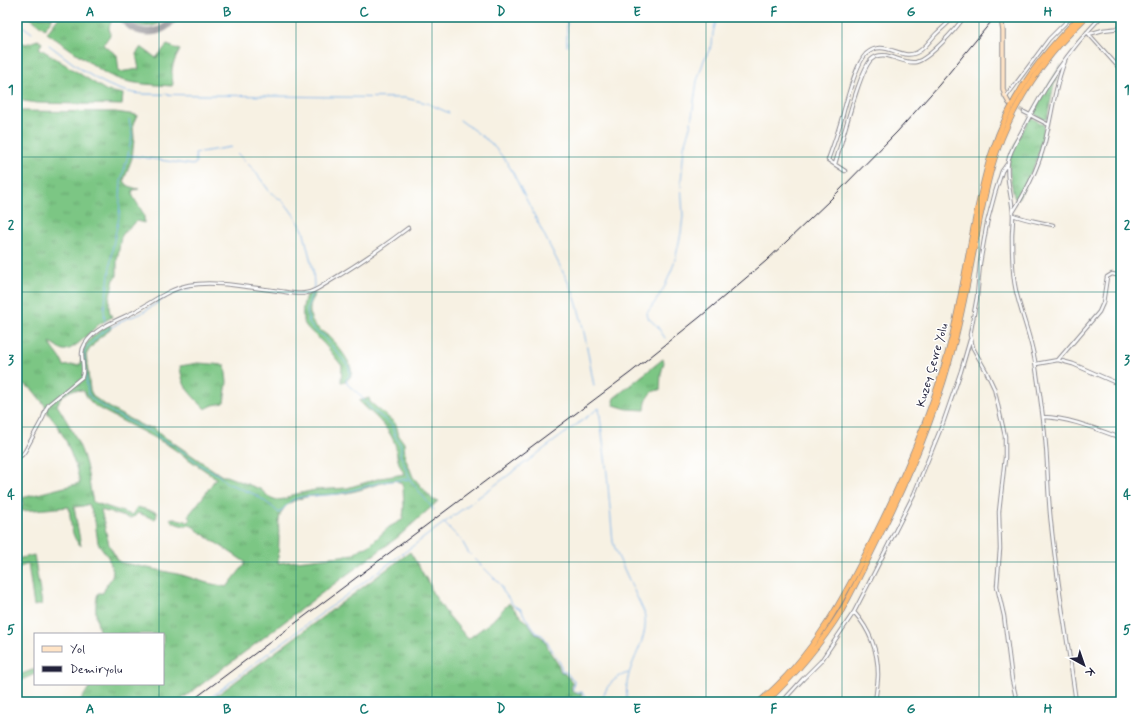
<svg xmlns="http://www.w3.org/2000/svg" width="1138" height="719" font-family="Mynerve,sans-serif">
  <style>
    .grass { fill: url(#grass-tufts); stroke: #4f7460; fill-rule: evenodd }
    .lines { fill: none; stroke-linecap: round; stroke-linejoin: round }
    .stream { stroke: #78b0e8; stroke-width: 1 }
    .taxiway { stroke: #8c8a8f; stroke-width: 7 }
    .secondary-tunnel { stroke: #ccc8c1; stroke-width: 3.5; stroke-dasharray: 3.5 2; stroke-linecap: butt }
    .street-casing { stroke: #8c8a8f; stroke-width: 4.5 }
    .secondary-casing { stroke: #8c8a8f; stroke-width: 5.5 }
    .highway-casing { stroke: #8c8a8f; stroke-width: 6 }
    .street { stroke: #fff; stroke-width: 2.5 }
    .secondary { stroke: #ffe4c6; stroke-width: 3.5 }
    .highway { stroke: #ffbb71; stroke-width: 4.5 }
    .rail { stroke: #22223b; stroke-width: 1 }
    .grid { fill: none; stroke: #0f766e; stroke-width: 1; stroke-opacity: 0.55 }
    .labels { text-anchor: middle; stroke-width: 3; stroke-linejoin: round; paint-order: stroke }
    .street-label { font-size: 12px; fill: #22223b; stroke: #fff }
    .neatline { fill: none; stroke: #0f766e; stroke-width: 1.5 }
    .grid-label { font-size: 13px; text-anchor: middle; font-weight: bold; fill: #0f766e }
  </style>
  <defs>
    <pattern id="grass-tufts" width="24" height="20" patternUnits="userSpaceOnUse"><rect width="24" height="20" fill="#7cc684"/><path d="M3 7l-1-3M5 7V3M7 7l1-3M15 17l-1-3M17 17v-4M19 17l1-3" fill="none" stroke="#65a06d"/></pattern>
  </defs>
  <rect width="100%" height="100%" fill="#fff"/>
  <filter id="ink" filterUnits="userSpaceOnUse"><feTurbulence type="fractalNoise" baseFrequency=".025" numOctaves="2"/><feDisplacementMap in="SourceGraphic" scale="8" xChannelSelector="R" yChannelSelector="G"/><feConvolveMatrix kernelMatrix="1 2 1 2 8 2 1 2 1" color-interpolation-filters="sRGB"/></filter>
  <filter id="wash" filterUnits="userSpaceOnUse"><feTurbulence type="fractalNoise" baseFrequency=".012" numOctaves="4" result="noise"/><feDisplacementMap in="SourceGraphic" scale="16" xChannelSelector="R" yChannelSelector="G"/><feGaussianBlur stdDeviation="0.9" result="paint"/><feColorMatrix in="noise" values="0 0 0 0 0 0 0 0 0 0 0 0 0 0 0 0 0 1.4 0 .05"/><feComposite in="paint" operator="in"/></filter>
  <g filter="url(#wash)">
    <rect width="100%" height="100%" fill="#f7f1e3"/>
    <path class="grass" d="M29,17h24l-8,12z
      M59,17h54l-4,10 1,8 -7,10 14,10 2,17 20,-3 -3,-15 5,-7 15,11 11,-13 13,5c-4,8 -9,15 -8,25 0,3 1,6 1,9l-1,2c-24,-2 -46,-1 -67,-13l-58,-40z
      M126,17h42c-12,12 -30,13 -42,0z
      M38,40l4,3 -3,5 68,43 16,3 -1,11 -85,-2 -20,-3v-59l9,3z
      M1061,65l-7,20 -7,34h-3l-10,-5 -1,-2z
      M17,111l98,1 22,3 -4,9 1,15 -2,19 -8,22c2,6 9,8 15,9l-6,1 -1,4c4,10 14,18 12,29l-7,-2 -11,9 -5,7 -4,24v15l-3,3c-2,11 -9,28 -2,38 -5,3 -9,5 -14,8 -7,6 -25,27 -35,25 -4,-1 -9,-6 -13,-8 3,9 12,15 14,24l17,-2c0,-22 11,-27 27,-39h2l1,3 -1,2 -11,8 -10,12 -3,5 4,35 2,4 3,4 23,15 27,14 9,1 8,8 9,5 51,35h4l34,13 9,8 8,3 8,-1 7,-4 23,-5 32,-2 34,-10 23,-4c-2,-5 -5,-9 -6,-14 -2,-5 -1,-11 -3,-16 -7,-19 -22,-29 -36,-43l10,-3 1,4 26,22 3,12 5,7 1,14 8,20 20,23 5,1 -40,36 -72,53 -68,52 -80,60h-98l11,-18h72v-50h-63c-4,-14 -6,-27 -2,-41h5l3,-7 6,-9 1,-6 -5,-14 -10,-14 -3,-22 -6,-17 -6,2 -9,1 7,39c-11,-9 -10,-26 -12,-39l-47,4 -1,-1v-3l2,-1 -1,-8 58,-15 -4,-16 -10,-26 -9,-16 -10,-13v-4l-15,-19 -9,-5 -6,1zM72,390h5l7,1 4,8 8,8 72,38 48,33 -13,19 -15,19 2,3 -2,4 -2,-2 -14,-3 -2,1c4,5 13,8 20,6l7,4 1,2 47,31v2l-18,23 -20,-4 -25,-8 -63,-13 -10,-17 -8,-35 28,8 5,-1 4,-4 16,6 2,-1 1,-4 -1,-2 -19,-5 -5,8 -39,-13c-3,-12 -4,-25 -7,-37 -5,-21 -18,-42 -29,-60l5,-9zM395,480l6,3 2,4 1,19 -1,12 -1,2 -13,7 -18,17 -4,3 -5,1 -8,6 -13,2 -63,7c0,-8 1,-16 1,-25 0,-9 -2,-18 3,-27 12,-20 49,-14 69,-19 15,-3 29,-10 44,-12z
      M1030,118h2l11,6 1,2c-2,27 -14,50 -26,73h-2l-2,-2c-2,-11 -5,-23 -5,-34 1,-12 15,-34 21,-45z
      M315,293c-5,8 -7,19 -3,28 4,7 10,10 16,15 7,7 34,35 19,44 -2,1 -4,2 -6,2l1,-16c-8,-10 -15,-20 -25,-29 -3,-3 -8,-7 -11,-11 -6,-8 -3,-22 0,-31z
      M663,359l1,3 -3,12 -1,16c-13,1 -14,10 -15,20l-18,-1 -13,-4 -1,-4 1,-3z
      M198,363l27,2 2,17 -3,21 -11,2 -8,4c-15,-17 -22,-18 -25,-43z
      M410,552l20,33 2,7 12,18 24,29 24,-18 17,-18 14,16c5,2 10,10 12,15l5,2 4,3 6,13 8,12 2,7 5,3 7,8c-1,9 -2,12 9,11l1,5 4,1v3h-378z
      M34,555l8,49 -8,2 -6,-42 -11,4v-9z
      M35,669v5l-18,8v-6z"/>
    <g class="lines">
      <path class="stream" d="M17,22l15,11
        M49,45c28,21 56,46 93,49l263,4 22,5 22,10
        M567,46v-29
        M460,120l31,23 15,18 6,10 61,121c11,31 15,63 21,94
        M128,155l64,10 3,-1 1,-2 -1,-9 36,-6 23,23 16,22 11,8 7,7 10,14 5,9 10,40 1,16 -7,23 2,14 4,6 11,7 25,31 1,7 -4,6 2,5 11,9 12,15 21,16 3,11 6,9v6l-1,3 11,27 23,29
        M191,288l-20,6 -31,20 -15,5 -25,15 -13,13 -3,6 1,16 3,24 4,6 23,15 23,12 13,5 13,10 10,4 28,21 15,8 10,9 29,12 14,10 9,8 13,-13 9,-3 38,-3 43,-12 28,-3
        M105,322l-1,-13 3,-19 6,-45 6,-28 2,-36 7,-26 4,-20 -3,-16
        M665,338l-8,-12 -9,-8 -1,-5 8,-11 10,-16 7,-17 4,-13 5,-23 2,-17 -2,-34 3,-35 7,-24 6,-42 7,-21 8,-15 1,-12 4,-16
        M444,523l18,18 6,11 33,33 2,6 11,15 7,3 4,8 8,10 3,6 6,2 2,2 16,26 2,8 4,1 4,5 4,3 -1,10 2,2h7l2,4 3,3 1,3
        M205,702l62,-48 332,-246 8,66 6,68 4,12 27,58c8,32 -25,56 -16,90
        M602,702c2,-15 12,-25 26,-29"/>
      <path class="taxiway" d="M122,17c13,20 40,20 53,0"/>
    </g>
  </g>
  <g filter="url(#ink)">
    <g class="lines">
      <path class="secondary-tunnel" d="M1015,106l9,6"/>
      <defs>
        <path id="street" d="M1087,32l34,38
          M1089,34l14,-4 18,-2
          M1006,97l43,-58 22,-22
          M1024,112l25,13
          M835,164c6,-18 25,-97 37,-105 13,-11 29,6 44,3 13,-3 40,-33 48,-45
          M1007,164l-5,7 -7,22 -8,30 -7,40 -3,34 -7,38 3,13 13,23 8,17 11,48v22l-6,54 1,37 -3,37 7,30 8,64 5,22
          M845,171l-17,-11c6,-17 12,-33 16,-50 4,-14 12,-46 22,-56 18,-16 33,6 50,-1 8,-3 14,-13 20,-19 6,-6 12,-10 17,-17
          M1013,212c16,-25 28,-49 34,-79 6,-24 8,-48 18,-72
          M1013,215c13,5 27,7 40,10
          M1058,360l41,-48 4,-9 4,-26 5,-3 9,2
          M1036,364l22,-4 15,4 48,21
          M1043,417c27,1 53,12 78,21
          M17,458l5,-3 3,-4 18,-33 3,-9 3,-5 33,-27c4,-11 -4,-22 3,-33 10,-16 30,-23 47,-31 18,-9 36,-24 57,-28 27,-5 62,3 90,6 8,1 20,4 27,2 9,-1 17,-8 24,-12 27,-16 53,-34 78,-53
          M854,612c15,17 24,39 24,62 0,9 -2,19 -3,28
          M782,702l21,-23 18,-18 33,-49 15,-29 45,-89 29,-71 18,-52 9,-31
          M1076,702c-8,-60 -19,-119 -25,-179 -3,-25 -3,-51 -5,-76 -2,-26 -6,-52 -10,-79 -3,-26 -14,-51 -20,-77 -4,-17 -4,-36 -4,-54 0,-7 1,-14 1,-21 0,-18 -8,-36 -5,-54 2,-12 10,-23 15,-33 22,-43 44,-77 78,-112"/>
        <path id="secondary" d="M1001,17l2,14v58l2,7 4,7"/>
        <path id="highway" d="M759,702c56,-47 86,-106 118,-171 31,-62 58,-126 75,-194 9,-40 16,-81 24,-122 5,-21 9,-43 16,-63 17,-52 49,-98 88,-135
          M766,702c29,-27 55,-58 76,-92 15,-27 28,-55 42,-83 30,-61 55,-121 71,-187 10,-40 17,-81 25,-122 5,-22 9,-45 17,-67 18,-51 50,-97 89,-134"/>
      </defs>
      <use href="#street" class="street-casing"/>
      <use href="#secondary" class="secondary-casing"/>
      <use href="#highway" class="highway-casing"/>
      <use href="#street" class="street"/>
      <use href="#secondary" class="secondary"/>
      <use href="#highway" class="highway"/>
      <path class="rail" d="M190,702l377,-282 63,-47 70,-56 66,-56 64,-61 67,-68 42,-47 56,-68"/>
    </g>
  </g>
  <path class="grid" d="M159,17v617M296,17v685M432,17v685M569,17v685M706,17v685M842,17v685M979,17v685M17,157h1104M17,292h1104M17,427h1104M17,562h1104M159,684v18"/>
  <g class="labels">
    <g class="street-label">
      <text transform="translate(932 365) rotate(-74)" y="4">Kuzey Çevre Yolu</text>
    </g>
  </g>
  <rect width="1138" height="719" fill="none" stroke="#fff" stroke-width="44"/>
  <rect x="34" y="633" width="130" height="52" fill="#ffffff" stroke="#a7a7b1"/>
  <rect x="42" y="646" width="20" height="6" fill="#ffe4c6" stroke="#a7a7b1"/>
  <text x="70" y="653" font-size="12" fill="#22223b">Yol</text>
  <rect x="42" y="666" width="20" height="6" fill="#22223b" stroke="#a7a7b1"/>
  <text x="70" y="673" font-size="12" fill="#22223b">Demiryolu</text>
  <g transform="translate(1084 665) rotate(140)" stroke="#ffffff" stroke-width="3" paint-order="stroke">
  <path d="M0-3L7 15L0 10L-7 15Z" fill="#22223b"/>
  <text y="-6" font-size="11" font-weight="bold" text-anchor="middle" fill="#22223b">K</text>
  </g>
  <rect x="22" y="22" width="1094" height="675" class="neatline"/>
  <g class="grid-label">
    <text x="90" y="16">A</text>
    <text x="227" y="16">B</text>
    <text x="364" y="16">C</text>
    <text x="501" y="16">D</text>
    <text x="637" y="16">E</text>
    <text x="774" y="16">F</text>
    <text x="911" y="16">G</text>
    <text x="1048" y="16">H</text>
    <text x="11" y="94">1</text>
    <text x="1127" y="94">1</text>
    <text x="11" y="229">2</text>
    <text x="1127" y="229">2</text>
    <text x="11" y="364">3</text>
    <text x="1127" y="364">3</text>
    <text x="11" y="499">4</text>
    <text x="1127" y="499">4</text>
    <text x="11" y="634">5</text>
    <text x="1127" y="634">5</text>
    <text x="90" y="713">A</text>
    <text x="227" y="713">B</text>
    <text x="364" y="713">C</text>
    <text x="501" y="713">D</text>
    <text x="637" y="713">E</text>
    <text x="774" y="713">F</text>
    <text x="911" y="713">G</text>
    <text x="1048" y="713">H</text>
  </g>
</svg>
